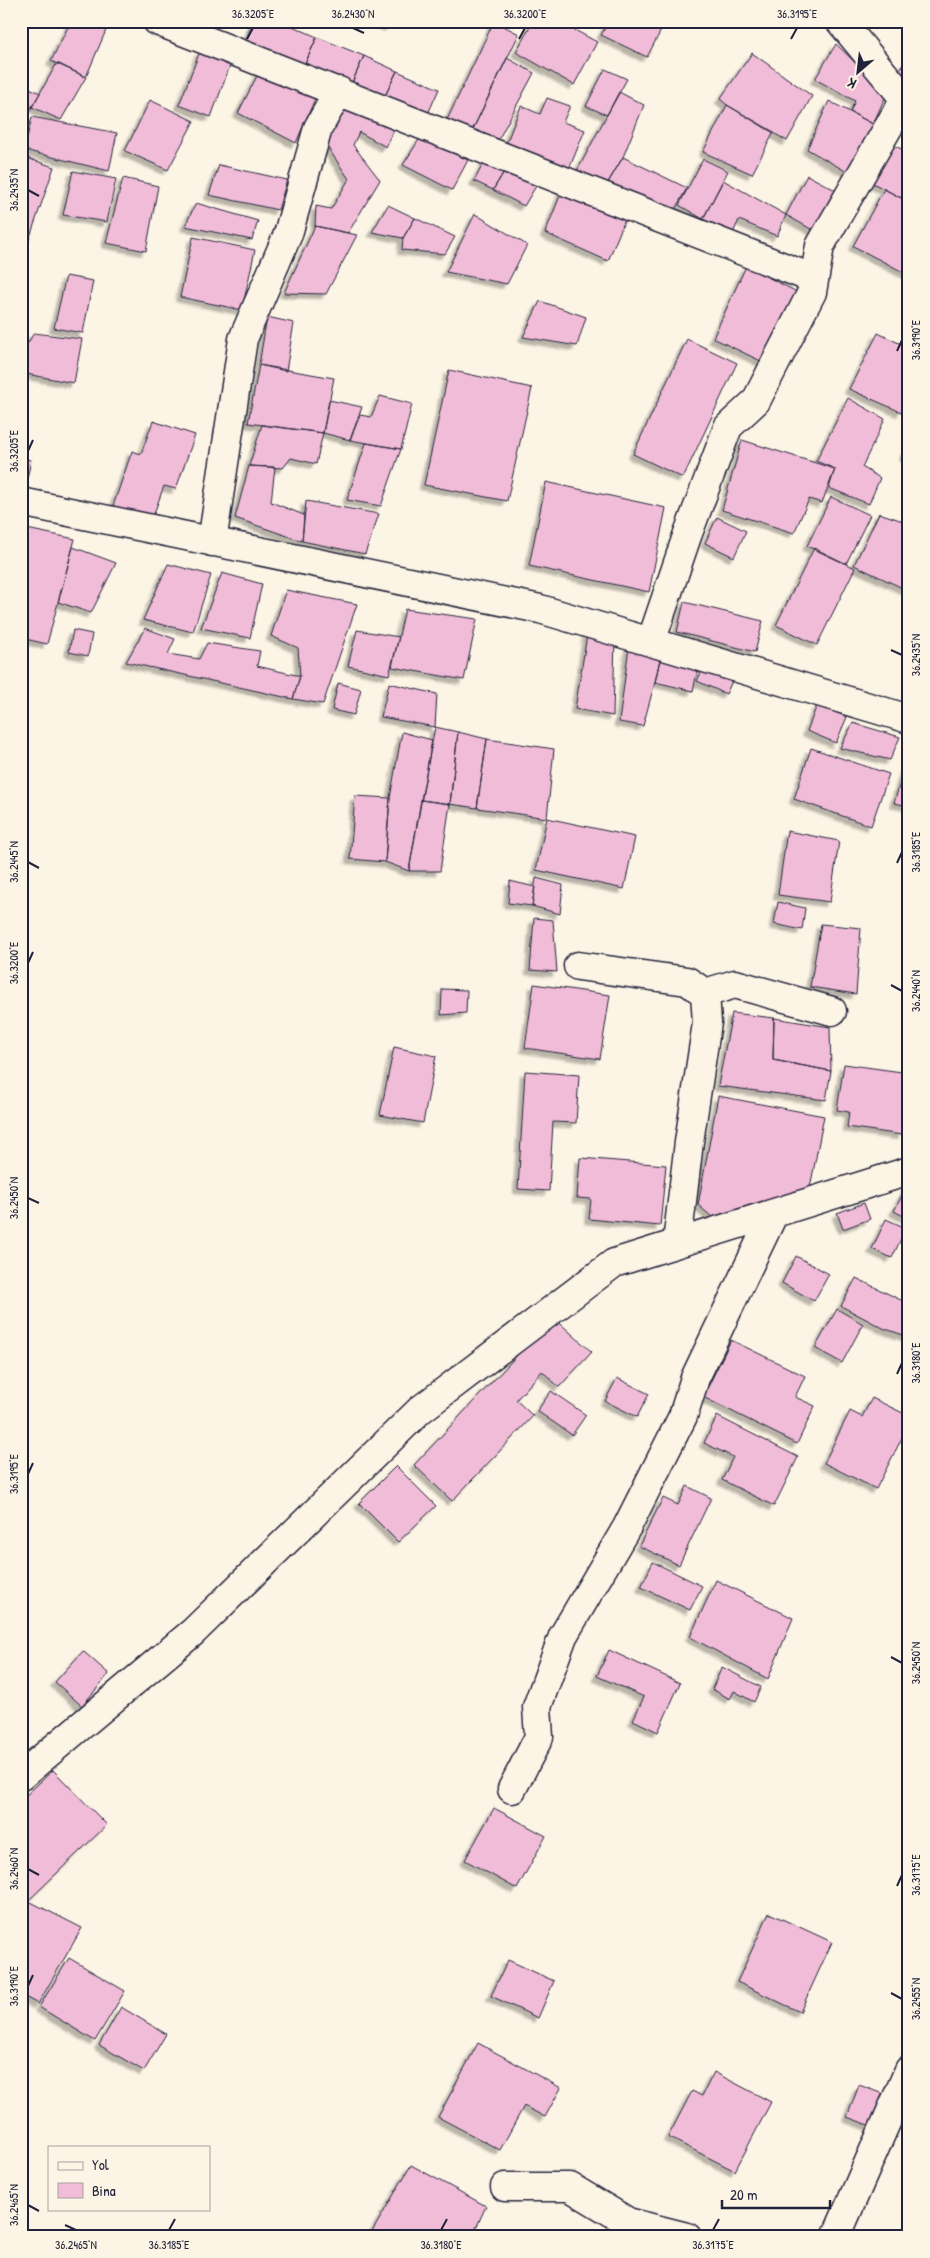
<svg xmlns="http://www.w3.org/2000/svg" width="930" height="2258" font-family="'Patrick Hand',sans-serif">
  <style>
    .building { fill: #f1bcd8; stroke: #22223b; filter: url(#shadow) }
    .lines { fill: none; stroke-linecap: round; stroke-linejoin: round }
    .minor-casing { stroke: #22223b; stroke-width: 31 }
    .tertiary-casing { stroke: #22223b; stroke-width: 31 }
    .minor { stroke: #fcf5e5; stroke-width: 28 }
    .tertiary { stroke: #fcf5e5; stroke-width: 28 }
    .ticks { fill: none; stroke: #22223b; stroke-width: 2 }
    .neatline { fill: none; stroke: #22223b; stroke-width: 2 }
    .ticks-label { font-size: 12px; text-anchor: middle; fill: #22223b }
  </style>
  <defs>
    <filter id="shadow"><feDropShadow dx="-4.5" dy="4.5" stdDeviation="1" flood-color="#0004"/></filter>
  </defs>
  <rect width="100%" height="100%" fill="#fcf5e5"/>
  <filter id="ink" filterUnits="userSpaceOnUse"><feTurbulence type="fractalNoise" baseFrequency=".02" numOctaves="2"/><feDisplacementMap in="SourceGraphic" scale="10" xChannelSelector="R" yChannelSelector="G"/><feConvolveMatrix kernelMatrix="1 2 1 2 8 2 1 2 1" color-interpolation-filters="sRGB"/></filter>
  <g filter="url(#ink)">
    <path class="building" d="M71,21h39l-24,56 -35,-16z
      M253,21h28l36,16 -13,29 -58,-26z
      M378,21h14l-3,6z
      M494,21l25,13 -47,97 -25,-11z
      M533,21h25l39,21 -23,43 -58,-33z
      M609,21h57l-19,36 -46,-22z
      M317,37l47,19 -14,31 -46,-21z
      M836,44l51,49 -14,31 -23,-12 5,-11 -40,-22z
      M200,51l31,12 -20,54 -32,-12z
      M752,53l60,43 -25,45 -60,-36 -7,-6z
      M364,56l33,15 -14,29 -33,-13z
      M507,58l27,15 -38,71 -24,-13z
      M909,58v23l-11,-10z
      M57,63l29,14 -25,43 -29,-13z
      M605,69l22,10 -20,36 -21,-9z
      M260,70l57,24 -21,49 -58,-30z
      M397,71l42,18 -13,29 -43,-18z
      M21,84l19,9 -19,33z
      M619,92l25,13 -21,52 -17,29 -30,-13z
      M547,98l23,8 -7,16 22,8 -18,44 -63,-25 17,-43 19,8z
      M150,100l44,21 -26,49 -43,-19z
      M829,101l44,23 -24,49 -42,-24z
      M727,105l47,27 -22,42 -49,-22z
      M347,107l48,21 -9,19 -27,-15 -6,13 27,35 -32,53 -33,-7 1,-20 15,3 18,-30 -25,-37z
      M32,117l85,16 -8,38 -85,-21z
      M420,138l48,22 -16,30 -49,-25z
      M888,142l21,11v40l-4,7 -36,-19z
      M488,155l20,10 -15,25 -19,-9z
      M21,156l33,11 -32,93h-1z
      M623,157l64,31 -14,25 -67,-27z
      M703,159l25,12 -25,48 -24,-14z
      M219,165l68,15 -9,30 -69,-15z
      M508,165l31,16 -15,25 -31,-16z
      M73,171l43,8 -9,43 -44,-7z
      M807,175l32,17 -21,41 -32,-18z
      M123,178l35,8 -12,65 -40,-8z
      M723,180l63,35 -9,21 -38,-16 -7,15 -29,-16z
      M564,186l64,26 -20,49 -63,-28z
      M884,189l25,13v73l-56,-29z
      M196,203l62,18 -6,19 -67,-14z
      M388,205l27,13 -12,20 -31,-6z
      M475,214l52,31 -20,39 -61,-12z
      M415,218l40,19 -10,17 -43,-4 1,-12z
      M315,226l42,9 -31,59 -42,-1z
      M193,237l62,13 -13,60 -62,-13z
      M746,266l53,27 -32,71 -54,-26z
      M66,276l27,5 -10,52 -29,-5z
      M540,301l46,16 -9,29 -54,-9z
      M267,317l27,6 -8,48 -27,-6z
      M34,333l48,6 -8,44 -53,-10v-19z
      M878,333l31,15v49l-8,15 -52,-23z
      M687,339l50,24 -54,115 -50,-24z
      M259,365l75,13 -11,55 -75,-10z
      M449,370l83,18 -25,113 -83,-16z
      M380,396l32,8 -11,45 -51,-9 10,-25 11,2z
      M848,398l37,21 -23,48 18,11 -11,26 -40,-16 6,-19 -19,-8z
      M329,400l33,7 -12,33 -27,-7z
      M153,421l42,14 -19,54 -12,-3 -12,33 -39,-13 19,-55 9,3z
      M262,425l61,8 -7,31 -25,-6 -8,10 -34,-2z
      M742,440l93,29 -13,34 -13,-4 -15,34 -72,-23z
      M366,443l35,6 -20,57 -34,-6z
      M909,446v13l-6,-3z
      M21,458l10,2 -5,24 -5,-1z
      M249,466l26,1 -4,35 33,13 -2,26 -67,-23z
      M546,482l120,26 -17,84 -120,-26z
      M831,497l39,18 -24,49 -39,-18z
      M306,501l73,13 -14,40 -63,-13z
      M879,513l30,10v68l-55,-26z
      M717,517l29,14 -12,26 -29,-14z
      M22,528l53,11 -28,105 -26,-6z
      M73,547l43,16 -25,50 -33,-11z
      M814,548l41,20 -38,77 -41,-20z
      M168,564l43,11 -18,57 -50,-12z
      M222,573l40,11 -12,54 -49,-10z
      M286,590l71,14 -34,100 -30,-5 7,-23 -2,-28 -27,-12z
      M684,602l79,19 -8,31 -78,-20z
      M405,609l72,10 -13,61 -72,-13z
      M145,628l30,11 -7,15 31,5 8,-16 53,8 -3,15 43,10 -7,23 -167,-37z
      M588,629l27,8 -2,79 -38,-7z
      M73,630l19,4 -4,22 -19,-4z
      M357,630l42,7 -10,38 -41,-9z
      M629,647l33,3 -7,32 -12,44 -24,-4z
      M662,650l38,9 -7,32 -38,-9z
      M705,664l29,13 -8,17 -29,-13z
      M338,683l23,6 -7,26 -22,-5z
      M389,683l48,11 -2,33 -54,-10z
      M817,705l30,12 -11,26 -29,-12z
      M853,723l47,14 -10,23 -50,-12z
      M435,727l23,5 -8,72 -29,-4z
      M402,732l30,8 -23,131 -24,-9 5,-64z
      M458,732l29,7 -10,69 -27,-4z
      M487,739l67,10 -7,69 -70,-10z
      M811,748l78,26 -18,52 -77,-27z
      M909,754v52l-15,-3z
      M355,796l35,2 -5,64 -35,-3z
      M421,800l29,4 -10,67h-31z
      M547,818l88,19 -11,52 -88,-19z
      M787,831l52,10 -9,61 -52,-7z
      M536,878l27,7 -3,29 -28,-8z
      M510,881l25,6 -3,19 -24,-3z
      M778,902l27,6 -3,22 -28,-6z
      M534,918l19,2 4,52 -27,-2z
      M821,924l40,4 -5,66 -46,-7z
      M534,984l76,11 -10,64 -75,-11z
      M442,989l25,1 -1,23 -25,2z
      M732,1013l42,5 -1,42 58,11 -5,29 -108,-14z
      M774,1018l56,9 1,44 -58,-11z
      M394,1047l42,9 -13,67 -43,-8z
      M844,1064l65,9v18l-7,44 -55,-8 2,-15 -12,-2z
      M525,1071l54,4 -3,48 -23,-1 -4,69 -31,-2z
      M718,1096l106,20 -14,72 -97,30 -15,-13z
      M580,1158l86,7 -6,61 -71,-7 2,-20 -14,-1z
      M907,1186l2,1v32l-15,-8z
      M864,1203l6,16 -27,10 -6,-16z
      M886,1219l20,9 -14,30 -20,-9z
      M796,1256l33,18 -15,27 -32,-18z
      M856,1278l53,26v33l-26,-9 -42,-22z
      M837,1309l26,15 -21,39 -27,-15z
      M553,1317l39,35 -33,35 -17,-16 -26,29 17,16 -81,85 -38,-36z
      M731,1340l74,36 -10,21 20,9 -18,38 -94,-47z
      M617,1378l32,16 -12,23 -32,-16z
      M551,1391l35,24 -14,20 -35,-24z
      M872,1398l37,18v8l-33,65 -52,-26 26,-52 12,6z
      M717,1416l81,41 -24,49 -52,-26 11,-23 -29,-14z
      M396,1466l40,40 -38,36 -39,-39z
      M687,1486l24,12 -32,67 -40,-19 24,-48 15,7z
      M653,1562l49,24 -12,24 -49,-23z
      M716,1580l77,38 -25,61 -78,-42z
      M609,1650l71,33 -22,49 -25,-12 11,-23 -47,-21z
      M83,1651l26,23 -27,32 -27,-24z
      M722,1667l39,20 -7,15 -20,-11 -4,8 -18,-10z
      M53,1770l54,55 -79,76 -7,-7v-94z
      M494,1808l52,28 -29,53 -52,-29z
      M21,1897l61,31 -44,76 -17,-9z
      M769,1913l63,29 -32,70 -63,-30z
      M69,1958l56,33 -30,50 -56,-34z
      M508,1960l46,21 -16,37 -47,-22z
      M121,2007l45,27 -22,37 -45,-26z
      M478,2043l83,45 -16,29 -21,-11 -24,44 -62,-33z
      M714,2072l57,30 -36,69 -67,-34 24,-46 10,5z
      M859,2085l24,9 -12,32 -24,-9z
      M411,2165l75,41 -14,31h-103z"/>
    <g class="lines">
      <defs>
        <path id="minor" d="M157,21l657,258
          M840,21l69,83
          M21,502l519,107 369,110
          M212,542l31,-203 45,-105 30,-106 21,-37
          M651,642l36,-106 41,-109 28,-26 56,-109 8,-46 84,-146
          M578,966l109,15 18,12 2,30 -18,119 -12,101
          M705,993l30,-9 97,27
          M21,1776l172,-144 227,-222 194,-147 295,-92
          M512,1789l27,-52 -2,-30 26,-71 64,-109 56,-111 12,-38 79,-165
          M505,2187h65l58,35 59,15"/>
        <path id="tertiary" d="M836,2237l73,-167"/>
      </defs>
      <use href="#minor" class="minor-casing"/>
      <use href="#tertiary" class="tertiary-casing"/>
      <use href="#minor" class="minor"/>
      <use href="#tertiary" class="tertiary"/>
    </g>
  </g>
  <path class="ticks" d="M353,28l11,5M247,39l6,-11M519,39l6,-11M791,39l6,-11M28,190l11,6M897,351l5,-11M28,451l5,-11M891,650l11,5M28,862l11,6M897,863l5,-11M28,963l5,-11M891,985l11,6M28,1198l11,5M897,1374l5,-11M28,1474l5,-11M891,1657l11,6M28,1869l11,6M897,1886l5,-11M28,1986l5,-11M891,1993l11,6M28,2205l11,6M65,2225l11,5M169,2230l6,-11M441,2230l6,-11M713,2230l6,-11"/>
  <rect width="930" height="2258" fill="none" stroke="#fcf5e5" stroke-width="55"/>
  <rect x="48" y="2146" width="162" height="65" fill="#fcf5e5" stroke="#a5a1a1"/>
  <rect x="58" y="2162" width="25" height="8" fill="#fcf5e5" stroke="#a5a1a1"/>
  <text x="92" y="2170" font-size="15" fill="#22223b">Yol</text>
  <rect x="58" y="2183" width="25" height="15" fill="#f1bcd8" stroke="#a5a1a1"/>
  <text x="92" y="2196" font-size="15" fill="#22223b">Bina</text>
  <g transform="translate(858 72) rotate(208)" stroke="#fcf5e5" stroke-width="4" paint-order="stroke">
  <path d="M0-4L9 19L0 12L-9 19Z" fill="#22223b"/>
  <text y="-8" font-size="14" font-weight="bold" text-anchor="middle" fill="#22223b">K</text>
  </g>
  <path d="M722 2200v8h108v-8" fill="none" stroke="#22223b" stroke-width="2.5"/>
  <text x="730" y="2200" font-size="15" fill="#22223b" stroke="#fcf5e5" stroke-width="4" paint-order="stroke">20 m</text>
  <rect x="28" y="28" width="874" height="2202" class="neatline"/>
  <g class="ticks-label">
    <text x="253" y="18">36.3205°E</text>
    <text x="353" y="18">36.2430°N</text>
    <text x="525" y="18">36.3200°E</text>
    <text x="797" y="18">36.3195°E</text>
    <text transform="translate(14 190) rotate(-90)" y="4">36.2435°N</text>
    <text transform="translate(916 340) rotate(-90)" y="4">36.3190°E</text>
    <text transform="translate(14 451) rotate(-90)" y="4">36.3205°E</text>
    <text transform="translate(916 655) rotate(-90)" y="4">36.2435°N</text>
    <text transform="translate(916 852) rotate(-90)" y="4">36.3185°E</text>
    <text transform="translate(14 862) rotate(-90)" y="4">36.2445°N</text>
    <text transform="translate(14 963) rotate(-90)" y="4">36.3200°E</text>
    <text transform="translate(916 991) rotate(-90)" y="4">36.2440°N</text>
    <text transform="translate(14 1198) rotate(-90)" y="4">36.2450°N</text>
    <text transform="translate(916 1363) rotate(-90)" y="4">36.3180°E</text>
    <text transform="translate(14 1474) rotate(-90)" y="4">36.3195°E</text>
    <text transform="translate(916 1663) rotate(-90)" y="4">36.2450°N</text>
    <text transform="translate(14 1869) rotate(-90)" y="4">36.2460°N</text>
    <text transform="translate(916 1875) rotate(-90)" y="4">36.3175°E</text>
    <text transform="translate(14 1986) rotate(-90)" y="4">36.3190°E</text>
    <text transform="translate(916 1999) rotate(-90)" y="4">36.2455°N</text>
    <text transform="translate(14 2205) rotate(-90)" y="4">36.2465°N</text>
    <text x="76" y="2249">36.2465°N</text>
    <text x="169" y="2249">36.3185°E</text>
    <text x="441" y="2249">36.3180°E</text>
    <text x="713" y="2249">36.3175°E</text>
  </g>
</svg>
